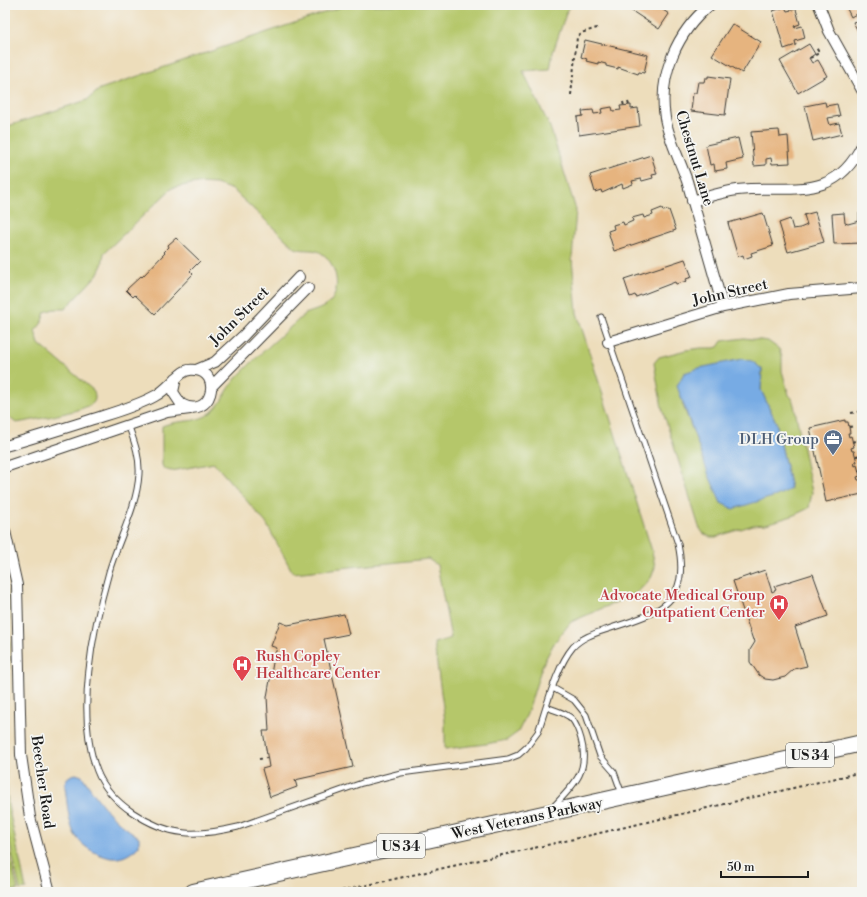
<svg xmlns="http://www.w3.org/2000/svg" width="867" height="897" font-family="'Libre Bodoni',serif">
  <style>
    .green { fill: #b5c76a; stroke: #687243; fill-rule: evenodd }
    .water { fill: #77abe4; stroke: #4a6480 }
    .building { fill: #e6b47f }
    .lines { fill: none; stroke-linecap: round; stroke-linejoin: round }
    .lane-casing { stroke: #3b3934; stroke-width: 7 }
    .street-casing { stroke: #3b3934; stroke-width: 12 }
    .primary-casing { stroke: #3b3934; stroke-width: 18 }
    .path { stroke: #3b3934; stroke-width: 2; stroke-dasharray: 3 3; stroke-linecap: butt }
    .lane { stroke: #fff; stroke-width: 5 }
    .street { stroke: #fff; stroke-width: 10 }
    .primary { stroke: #fff; stroke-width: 16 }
    .labels { text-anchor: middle; stroke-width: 3.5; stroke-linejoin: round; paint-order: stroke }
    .shield { fill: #f6f6f2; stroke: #5d5d5c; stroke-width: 1 }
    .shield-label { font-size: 14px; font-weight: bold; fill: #1c1c1c }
    .street-label { font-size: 15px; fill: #1c1c1c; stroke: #f6f6f2 }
    .service-label { font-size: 15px; fill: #4e5e75; stroke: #f6f6f2; text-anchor: end }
    .health-label { font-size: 15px; fill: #be3a42; stroke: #f6f6f2; text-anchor: end }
  </style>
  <rect width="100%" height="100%" fill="#f6f6f2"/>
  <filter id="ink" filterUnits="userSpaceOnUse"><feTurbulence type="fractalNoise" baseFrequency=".025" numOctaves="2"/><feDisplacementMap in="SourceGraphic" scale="8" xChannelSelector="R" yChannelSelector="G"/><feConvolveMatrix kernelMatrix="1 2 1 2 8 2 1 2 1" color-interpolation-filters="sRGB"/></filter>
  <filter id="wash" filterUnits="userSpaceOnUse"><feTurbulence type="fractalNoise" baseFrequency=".012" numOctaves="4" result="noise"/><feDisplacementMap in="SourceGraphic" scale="16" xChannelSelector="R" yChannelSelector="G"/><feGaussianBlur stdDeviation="0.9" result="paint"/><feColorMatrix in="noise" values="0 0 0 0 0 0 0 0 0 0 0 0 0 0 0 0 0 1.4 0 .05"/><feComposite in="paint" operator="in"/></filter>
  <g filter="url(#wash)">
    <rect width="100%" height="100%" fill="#edddbb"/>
    <path class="green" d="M347,5h222l-16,47 -3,17 -27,2 27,56 26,83 -4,49 5,54 75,238 3,16 -4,11 -14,15 -66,29 -17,21 -12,23 -15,48 -9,18 -11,8 -21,4 -41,5v-28l-11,-78 17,-5 -14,-73 -9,-6 -135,14 -27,-50 -52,-60 -43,8 -7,-2 -2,-4v-39c14,-6 30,-3 44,-10 16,-9 20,-27 32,-40 21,-22 45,-42 67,-62 8,-3 20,-6 25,-12 12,-13 6,-37 -6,-47 -9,-8 -18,-3 -29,-7l-62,-58 -17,-6 -19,-1 -25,5 -68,65 -2,12 -5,10 -32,34h-11l-9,3 -4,12 -6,7 4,13 55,47c1,4 2,9 -1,12 -8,8 -64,18 -77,20l-11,-9v-287l82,-27 13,-11z
      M744,338l24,3 11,8 3,8v14l7,24 3,3 2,7 18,87 -3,16 -17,8 -26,8 -13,1 -37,12h-6l-7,-4 -4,-6 -37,-119 -8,-45 5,-6 27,-7 15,-2h13l4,-1 4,-6zM762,369l-1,21 15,32 15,67 -70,14 -39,-100z
      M5,588l2,1c6,46 1,94 -2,140z
      M5,758l3,47 18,84 -6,1 -15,-68z
      M5,833l13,57 -13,2v-13l6,-11 -6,-4z"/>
    <path class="water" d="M742,359l10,2 10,8 -1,21 15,32 15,67 -15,7 -43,13 -12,-6 -13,-30 -31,-87 7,-13 15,-5z
      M76,774l6,2c18,27 29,43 57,61v9c-15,15 -27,15 -45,6 -9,-5 -15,-10 -20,-19 -6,-13 -7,-32 -9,-46 0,-9 3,-11 11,-13z"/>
    <g id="blocks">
      <path class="building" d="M623,5h40l3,2 -3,3 6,4 -10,15z
        M845,5h17v26l-3,2 -6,-11 6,-2 -3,-6 -5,3z
        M785,7l2,4 9,-2 4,15 -6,2 1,2 7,-2 3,12 -10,3 1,4 -12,4 -11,-38z
        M732,24l29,18 -19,31 -30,-18z
        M585,40l63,15 -4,18 -5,-1 -1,2 -20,-7v2l-12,-3v-2l-8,-2v2l-12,-3 1,-2 -6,-2z
        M809,44l6,10 -6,4 3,5 6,-3 9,16 -29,17 -18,-32z
        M708,76l22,3 -5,36 -34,-4 2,-18h3l2,-11h6l1,-4h3z
        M825,102l1,4 11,-2 3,12 -12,2 2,7 9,-2 3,11 -29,7 -8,-35z
        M631,105v4l7,-1 2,18 -61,9 -2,-18 6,-1 -1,-5 11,-1 1,4 8,-1 -1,-4 11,-2 1,4 8,-1 -1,-4z
        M779,130l1,7 8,-1 2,27 -18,1 -1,-6 -5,1v6l-12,1 -3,-34z
        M738,138l5,21 -17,4 1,6 -12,2 -1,-7 -4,1 -4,-20z
        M651,155l6,19 -5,1 1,3 -11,3 -1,-2 -9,2 1,3 -10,4 -1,-4 -20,9 -1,-3 -6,2 -5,-17z
        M662,208l1,3 6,-1 7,20 -62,21 -6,-20 6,-2 -1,-4 10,-3 1,3 9,-4 -1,-3 11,-3 1,3 9,-3 -1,-3z
        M815,212l9,30 -36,10 -9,-29 11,-4 3,10 7,-1 7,-3 -3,-10z
        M763,213l10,33 -22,7 1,3 -8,3 -1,-4 -5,2 -10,-34z
        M844,213l1,10 3,1 11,-3v-8h3v30l-28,1 -2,-30z
        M176,238l24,23 -10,10 3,3 -38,40 -20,-19 -2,2 -7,-7 15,-14 1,1 23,-24 -1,-1 5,-5 -1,-2z
        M685,259l7,18 -6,2 1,2 -11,3 -1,-2 -39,15 -1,-2 -5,2 -6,-18z
        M845,420v2h3l1,5 1,6h-2l1,4 2,-1 3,11 -3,1 1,3h2l3,11h-3l1,4 2,-1 3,11 -3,1 1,3h3l1,14 -36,8 -16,-74z
        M765,570l7,22 4,-2 -2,-4 39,-12 15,42 -33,11 12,39 -13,3 -9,8 -12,3 -8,-1 -6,-4 -9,-13v-12l5,-8 -1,-3 -1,1 -20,-59z
        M344,614l5,20 -25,5 29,128 -58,13 2,7 -27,10 -8,-28 7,-2 -6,-36h6l-2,-34 7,-40 3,-9 -6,-2 9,-24 8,3z"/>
    </g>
  </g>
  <g filter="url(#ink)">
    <use href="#blocks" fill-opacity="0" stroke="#3b3934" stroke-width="1"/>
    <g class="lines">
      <defs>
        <path id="lane" d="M128,424c6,17 12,32 11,50 -2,34 -21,66 -30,98 -16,56 -34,143 -12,199 6,16 20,31 35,41 37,25 64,25 106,15l124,-44 39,-10 107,-14 10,-4 8,-7 12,-16c9,-26 18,-65 35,-85 9,-10 23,-14 35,-18 49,-16 83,-24 70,-85l-77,-227
          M553,688l21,12 12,15 14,41 14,16 8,22
          M546,707c8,3 21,6 26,12 5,6 7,13 9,20 9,32 -7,46 -28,68"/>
        <path id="street" d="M710,5c-33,27 -52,70 -45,113 4,22 15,42 22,63 12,42 24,84 36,126
          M819,5l10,26 33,59
          M692,201c15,-4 30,-9 45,-11 51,-6 97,14 125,-45
          M608,342l115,-35 66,-13 73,-6
          M196,370l19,-8 28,-26 56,-59
          M212,386l96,-98
          M5,446c28,-8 56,-17 85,-26 22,-7 45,-13 65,-24 10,-5 17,-15 26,-22 3,-3 8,-5 14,-4 28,2 17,51 -14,34l-8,-12 3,-14
          M5,467l162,-55 23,-3
          M5,531l12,54 4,170 9,62 20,75"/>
        <path id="primary" d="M193,892l669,-149"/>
      </defs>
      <use href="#lane" class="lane-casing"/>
      <use href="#street" class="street-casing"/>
      <use href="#primary" class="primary-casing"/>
      <path class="path" d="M685,5l4,4
        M810,58l9,-5 -3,-6
        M571,95l6,-58 4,-4 16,-5
        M623,102l1,4
        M628,102l1,3
        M851,413l11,-2
        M849,427l5,-1
        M852,442l6,-2
        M861,451l1,-1
        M856,456l6,-1
        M859,471l3,-2
        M259,759l8,-1
        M336,892l238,-53 288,-67"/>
      <use href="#lane" class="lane"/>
      <use href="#street" class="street"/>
      <use href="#primary" class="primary"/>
    </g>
  </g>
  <defs>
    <symbol id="office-pin" viewBox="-11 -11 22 30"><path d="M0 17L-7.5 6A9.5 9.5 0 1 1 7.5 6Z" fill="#5c6f8a" stroke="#f6f6f2"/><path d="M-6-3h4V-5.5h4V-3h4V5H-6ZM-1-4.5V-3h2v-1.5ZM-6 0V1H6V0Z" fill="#fff"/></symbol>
    <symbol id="hospital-pin" viewBox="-11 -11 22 30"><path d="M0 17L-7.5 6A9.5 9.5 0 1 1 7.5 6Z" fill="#e0444e" stroke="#f6f6f2"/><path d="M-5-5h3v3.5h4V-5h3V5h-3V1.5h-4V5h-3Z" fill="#fff"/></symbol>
  </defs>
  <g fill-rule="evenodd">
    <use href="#office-pin" x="822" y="428" width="22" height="30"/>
    <use href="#hospital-pin" x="768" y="593" width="22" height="30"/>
    <use href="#hospital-pin" x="231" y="654" width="22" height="30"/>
  </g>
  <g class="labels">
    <g class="shield">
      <rect x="786" y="743" width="48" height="24" rx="3"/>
      <rect x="377" y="834" width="48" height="24" rx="3"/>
    </g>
    <g class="shield-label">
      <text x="810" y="760">US 34</text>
      <text x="401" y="851">US 34</text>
    </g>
    <g class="street-label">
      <text transform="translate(695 158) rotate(73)" y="5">Chestnut Lane</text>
      <text transform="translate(730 292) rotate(-13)" y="5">John Street</text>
      <text transform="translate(239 316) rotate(-45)" y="5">John Street</text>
      <text transform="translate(43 782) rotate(82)" y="5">Beecher Road</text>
      <text transform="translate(527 818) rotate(-12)" y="5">West Veterans Parkway</text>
    </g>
    <g class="service-label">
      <text x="819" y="444">DLH Group</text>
    </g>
    <g class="health-label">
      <text x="765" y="600">Advocate Medical Group<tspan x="765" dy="17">Outpatient Center</tspan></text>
      <text x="256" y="661" text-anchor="start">Rush Copley<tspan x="256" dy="17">Healthcare Center</tspan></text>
    </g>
  </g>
  <rect width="867" height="897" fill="none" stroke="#f6f6f2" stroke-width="20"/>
  <path d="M721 871v6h87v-6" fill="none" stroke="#1c1c1c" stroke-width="2"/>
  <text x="727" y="871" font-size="12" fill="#1c1c1c" stroke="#f6f6f2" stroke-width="3" paint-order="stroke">50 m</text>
</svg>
